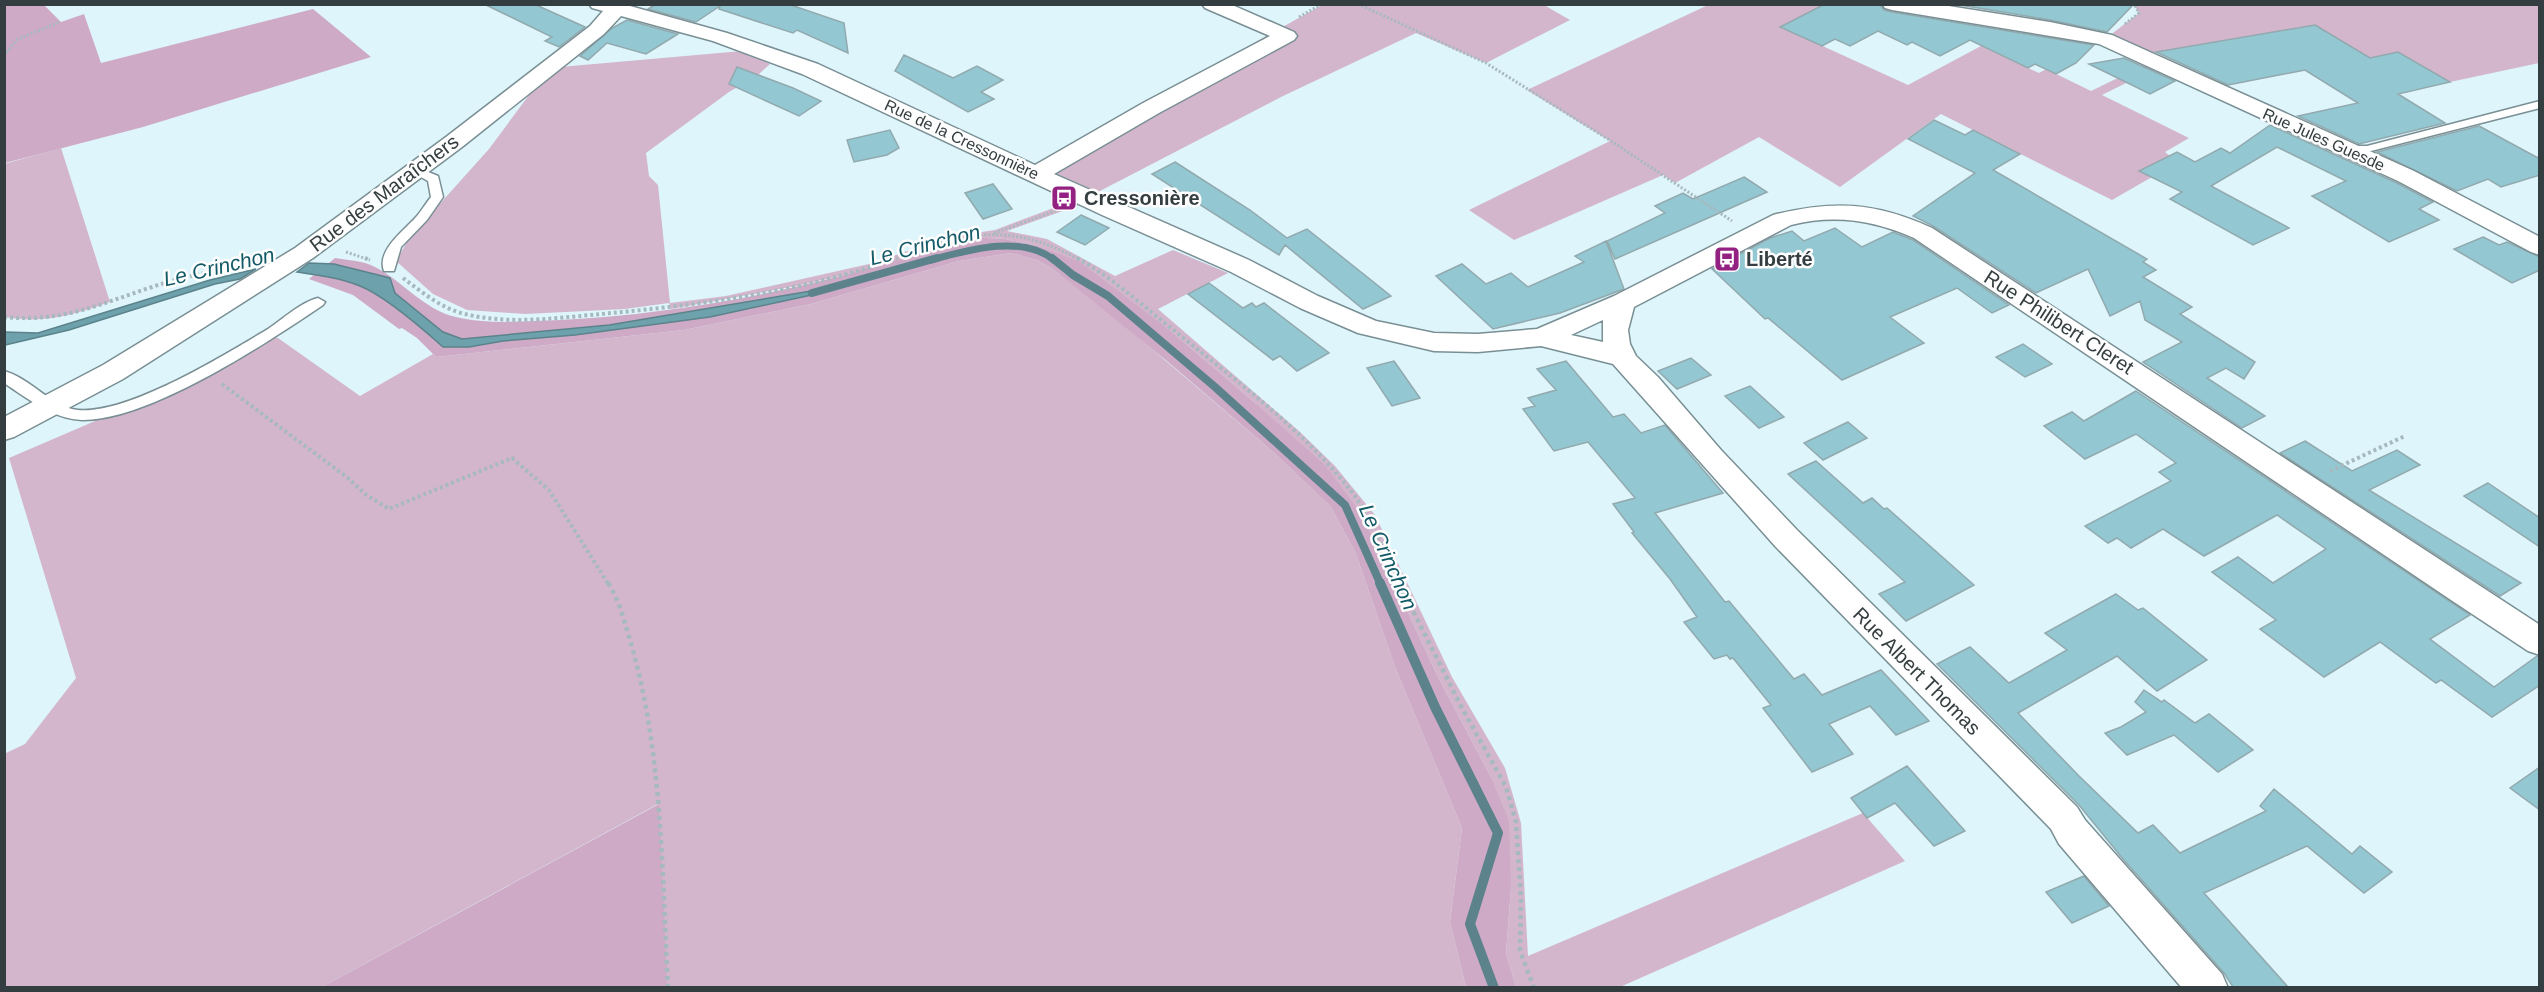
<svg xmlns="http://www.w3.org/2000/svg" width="2544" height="992" font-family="Helvetica,sans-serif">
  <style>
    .green { fill: #d4b6cc }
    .forest { fill: #cfaac6 }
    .water { fill: #6da1ac; stroke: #5c838b; stroke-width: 1.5 }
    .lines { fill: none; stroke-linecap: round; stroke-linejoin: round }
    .stream-far2 { stroke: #5c838b; stroke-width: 7 }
    .stream-far1 { stroke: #5c838b; stroke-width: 8 }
    .stream { stroke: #5c838b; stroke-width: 10 }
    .building { fill: #93c7d2; stroke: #92a9ae; stroke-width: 1.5 }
    .service-casing { stroke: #798f94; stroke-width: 3 }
    .minor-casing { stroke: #798f94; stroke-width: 3 }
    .path-far2 { stroke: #a6b9be; stroke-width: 3; stroke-dasharray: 2 2; stroke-linecap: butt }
    .path-far1 { stroke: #a6b9be; stroke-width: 4; stroke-dasharray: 3 3; stroke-linecap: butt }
    .path { stroke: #a6b9be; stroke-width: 4.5; stroke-dasharray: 4 4; stroke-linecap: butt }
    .service { fill: #fff; fill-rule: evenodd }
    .minor { fill: #fff; fill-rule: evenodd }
    .labels { text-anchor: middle; stroke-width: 5; stroke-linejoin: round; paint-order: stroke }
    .far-street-label { font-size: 16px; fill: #343d3f; stroke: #fdfdfd }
    .street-label { font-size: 20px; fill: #343d3f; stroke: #fdfdfd }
    .poi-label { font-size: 20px; font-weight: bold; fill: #343d3f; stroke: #fdfdfd; text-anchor: start }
    .water-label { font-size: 21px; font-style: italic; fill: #125a67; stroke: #fdfdfd }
  </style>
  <rect width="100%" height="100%" fill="#ddf5fb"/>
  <path class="green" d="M1322,5h222l26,15 -84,43 -70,-30 -135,64 -183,95 -51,-22 -4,-10z
    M1708,5h117l-44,22 127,58 73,-39 58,27 7,-4 45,22 62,-30 9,4 -60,30 87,43 -24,14 5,4 -31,15 13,6 -40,23 -171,-86 -101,73 -81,-50 -84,46 -12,-8 -149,65 -45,-30 141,-69 -83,-51z
    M2134,5h405v58l-89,19 -52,-30 -28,6 -55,-33 -174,30 -36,-16 34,-26z
    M742,51l28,13 -12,11 -29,17 -83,61 3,23 9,9 12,118 56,-7 143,-32 80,-27 46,-7 61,-23 13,-7 13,4 -75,27 40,8 68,37 58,-26 55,23 -70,36 141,122 36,35 40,49 77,162 53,91 16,55 7,133 335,-143 42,48 -285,126h-104l-10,-34 5,-65 -20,-111 -54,-102 -73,-157 -110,-116 -89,-76 -85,-63 -44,-18 -31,-6 -36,-2 -100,32 -73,17 -125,23 -2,-6 -44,6 -100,5 -58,-4 -34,-16 -37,-33 14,-24 79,-88 40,-54 31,-28z
    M61,148l49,154c-37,13 -66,22 -105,15l-1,-153z
    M1011,253l26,7 16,9 60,47 159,135 59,56 25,47 39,113 67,161 -12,94 16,65h-798l-10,-183 -336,183h-317l-1,-233 21,-10 51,-66 -67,-220 128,-55 131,-68 10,3 82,58 73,-42 3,3 248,-27 127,-26 148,-43z"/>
  <path class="forest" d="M4,5h40l17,17 23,-8 17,49 212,-54 58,48 -228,70 -138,36z
    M969,237l36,2 31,6 44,17 85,64 89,76 72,64 38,52 73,157 54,102 18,44 2,67 -5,65 10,34h-50l-16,-65 12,-94 -67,-161 -39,-113 -25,-47 -59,-56 -104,-89 -115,-93 -16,-9 -26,-7 -52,8 -148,43 -127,26 -248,27 -19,-19 -15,-10 -3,1 -46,-34 -44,-16 26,-21c13,2 29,3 40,9 28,14 49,43 81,50 32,8 71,4 104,3 101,-5 212,-24 309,-52 33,-9 66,-21 100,-31z
    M659,804l9,183h-346z"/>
  <path class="water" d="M309,263l25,1 56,14 5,15 48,39 19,7 147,-14 208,-35 13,1 -120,26 -135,18 -72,6 -34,6h-26c-19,-17 -60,-52 -83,-61 -20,-8 -42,-11 -63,-14z
    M256,269l-16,10 -25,5 -146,46 -64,15v-13l33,1 172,-53z"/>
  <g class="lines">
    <path class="stream-far2" d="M931,260c37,-10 91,-26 123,0"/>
    <path class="stream-far1" d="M1052,258l21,17 35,21 107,91 130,118 36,80
      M812,293l125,-35"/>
    <path class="stream" d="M1380,583l55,124 63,126 -28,91 24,64"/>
  </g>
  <path class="building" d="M534,4l51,23 -26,20 -14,-6 7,-4 -66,-32z
    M656,4h132l56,19 4,30 -51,-23 -4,3 -74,-24 1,-3 -24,16 -48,-13z
    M1825,4h55l4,6 8,2 202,33 -18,18 -20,11 -21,-10 -7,4 -58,-28 -30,16 -28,-14 -5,3 -29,-14 -28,15 -15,-7 -13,7 -42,-19z
    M1954,4h180l-27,28 -57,-12z
    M627,20l51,14 -32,20 -39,-11 -19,17 -8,-4 32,-28z
    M2315,25l55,33 28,-6 52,30 -52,12 47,29 -86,21 -61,-28 60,-13 -53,-33 -77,15 -72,-33z
    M904,55l49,23 24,-12 26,14 -22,12 13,7 -26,13 -73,-41z
    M2124,58l51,23 -25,13 -61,-30z
    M737,67l56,21 28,13 -22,15 -70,-32z
    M1934,120l31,15 8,-5 47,24 -27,16 154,89 -4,3 13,8 -13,7 49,30 -12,7 75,48 -11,17 -18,-11 -19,10 58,38 -23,12 -99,-66 39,-20 -37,-22 -5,-19 -30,15 -22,-47 -52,24 -103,-67 -20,-10 62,-43 -67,-34z
    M2270,125l127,58 36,19 -14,7 20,11 -50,22 -77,-46 34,-15 -69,-34 -66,39 78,42 -36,17 -83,-46 12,-7 -43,-21 38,-19 18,10 26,-14 9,5z
    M2479,126l61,33v16l-39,12 -13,-8 -31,12 -80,-39z
    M890,130l9,18 -12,7 -33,7 -7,-22z
    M1175,162l75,48 37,28 20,-9 84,67 -28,13 -78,-64 -6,10 -127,-81z
    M1744,177l23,15 -152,67 -8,-18 58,-28 -10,-7 28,-13 10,6z
    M993,184l19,25 -29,10 -18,-26z
    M1081,215l28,13 -24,17 -28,-13z
    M1835,228l27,19 31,-15 20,8 96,65 -17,8 -35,-25 -67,29 34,26 -82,37 -74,-62 -3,1 -53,-50 58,-31 22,-7 12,10z
    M2483,237l16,8 8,-3 33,15v13l-28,13 -58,-34z
    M1606,241l18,48 -64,24 -67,16 -57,-53 26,-12 24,20 25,-11 17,14 56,-25 -9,-6z
    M1209,283l34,25 9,-5 4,4 8,-4 65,50 -32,18 -17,-15 -7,4 -85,-66z
    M2023,344l29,20 -27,13 -29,-20z
    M1691,358l20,17 -34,14 -19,-18z
    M1394,361l26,37 -28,8 -25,-38z
    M1566,361l47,56 11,-3 17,19 24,-8 58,68 -68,20 70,89 4,-1 65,78 10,-5 18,21 59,-25 48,51 -33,14 -26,-29 -41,18 24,30 -41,18 -49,-64 8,-3 -38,-47 -3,1 -3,-4 -13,4 -30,-37 13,-5 -27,-38 -38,-46 2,-1 -21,-28 22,-6 -47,-56 -34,9 -31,-42 12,-3 -7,-8 28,-8 -19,-21z
    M1750,386l34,31 -25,11 -34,-32z
    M2136,391l334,224 -40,24 64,48 43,-31 3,1v28l-48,32 -51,-37 -5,3 -56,-41 -56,35 -64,-48 16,-9 -64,-48 26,-15 35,26 53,-34 -49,-34 -73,41 -41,-27 -32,19 -14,-10 -9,5 -23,-17 86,-45 -12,-9 17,-9 -40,-29 -51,25 -41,-33 28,-14 12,9z
    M1848,422l19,16 -44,22 -19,-17z
    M2305,441l47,30 45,-21 23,15 -51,25 152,93 -21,13 -220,-143z
    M1816,461l47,42 9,-5 12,11 3,-1 87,77 -68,36 -27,-27 26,-12 -117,-108z
    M2488,483l52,35v29l-76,-51z
    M2116,594l22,16 5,-2 64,52 -50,31 -40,-35 -99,57 61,63 59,57 15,-8 27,28 86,-42 -6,-5 14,-17 78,65 8,-8 32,26 -28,21 -57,-47 -103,47 84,94h-55l-9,-14 -101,-114 -44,-54 -142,-141 33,-17 39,36 58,-33 -22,-17z
    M2144,690l18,12 2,-2 31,23 14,-9 44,36 -35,22 -44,-37 -47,20 -22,-22 16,-6 25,-15 -11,-10z
    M1907,766l58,65 -31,15 -39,-43 -28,15 -16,-20z
    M2540,767v43l-30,-22z
    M2084,876l25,30 -37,17 -26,-31z"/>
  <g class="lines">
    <defs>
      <path id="service" d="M2540,101v7l-173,44h-22l-6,-3 6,-3h22z
        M416,167l22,9 5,21 -16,23 -26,27 -7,24h-10c-8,-21 21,-41 33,-55 5,-6 9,-13 14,-19l-3,-16 -18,-10z
        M318,298l7,4 -2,3c-56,38 -174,116 -241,115 -29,-1 -55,-22 -78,-37v-12c25,7 43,31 68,38 48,11 154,-55 196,-80 15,-10 33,-27 50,-31z"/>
      <path id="minor" d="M589,4h42l-1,2 97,27 91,31 217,101 108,-62 127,-67 -65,-28 -3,-4h28l64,28 3,4 -3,4 -135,73 -105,61 195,86 69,36 58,25 58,12 44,1 59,-5 77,-33 159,-81c61,-15 102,-13 159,13l608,397v30l-12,-4 -77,-51 -537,-362c-41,-18 -79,-24 -123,-13l-157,82 -6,23 2,14 6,12 22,21 63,73 76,80 280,277 8,13 137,154 6,14h-46l-123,-144 -8,-15 -276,-283 -162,-182 -72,-18 -63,6 -44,-1 -76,-18 -58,-25 -69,-36 -129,-57 -300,-141 -89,-33 -92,-25 -17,18 -142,113 -149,111 -190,121 -109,58 -10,3v-23l99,-52 192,-117 151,-111 144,-111 13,-15 -11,-3zM1603,320v22l-32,-7z
        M1882,4h54l114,18 62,13 302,136 126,66v18l-9,-3 -133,-71 -299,-137 -207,-34 -7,-2z"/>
    </defs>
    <use href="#service" class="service-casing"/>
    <use href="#minor" class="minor-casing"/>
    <path class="path-far2" d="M1358,4l128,59 125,78 121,80
      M1299,17l23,-13
      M2125,24l14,-11 -5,-9
      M4,56l12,-16 44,-18
      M994,233l64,-23
      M346,252l24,8
      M892,260c72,-27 116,-40 188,0"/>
    <path class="path-far1" d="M365,258l5,2
      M1077,258c36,20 67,49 99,74 63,51 133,102 181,167 16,23 30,60 43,86
      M403,278c19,14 39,31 62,36 44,11 92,4 136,0 97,-9 204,-22 295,-56
      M4,317c57,6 96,-13 148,-30 26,-9 54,-14 81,-20
      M222,384l126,94 17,16 24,15 123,-51 37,32 60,95
      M2330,471l75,-35"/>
    <path class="path" d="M608,583c13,20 17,42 24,64 31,110 30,228 36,341
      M1399,583l63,125 44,79 10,35 5,76 -1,53 14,37"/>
    <use href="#service" class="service"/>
    <use href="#minor" class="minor"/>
  </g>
  <defs>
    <symbol id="bus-square" viewBox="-11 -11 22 22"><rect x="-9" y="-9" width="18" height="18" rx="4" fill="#922181" stroke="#fdfdfd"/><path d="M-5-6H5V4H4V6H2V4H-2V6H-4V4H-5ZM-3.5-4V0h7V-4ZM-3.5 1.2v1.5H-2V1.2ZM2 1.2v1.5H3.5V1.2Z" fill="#fff"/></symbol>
  </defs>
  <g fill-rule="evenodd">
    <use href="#bus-square" x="1049" y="183" width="30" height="30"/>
    <use href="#bus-square" x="1712" y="244" width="30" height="30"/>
  </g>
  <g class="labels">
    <g class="far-street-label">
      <text transform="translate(962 139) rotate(25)" y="6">Rue de la Cressonnière</text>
      <text transform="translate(2324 139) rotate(24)" y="6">Rue Jules Guesde</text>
    </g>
    <g class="street-label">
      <text transform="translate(384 193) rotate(-37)" y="7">Rue des Maraîchers</text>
      <text transform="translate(2059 322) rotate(33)" y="7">Rue Philibert Cleret</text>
      <text transform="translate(1917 671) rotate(45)" y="7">Rue Albert Thomas</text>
    </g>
    <g class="poi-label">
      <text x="1084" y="205">Cressonière</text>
      <text x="1746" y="266">Liberté</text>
    </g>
    <g class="water-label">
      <text transform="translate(925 245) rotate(-14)" y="7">Le Crinchon</text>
      <text transform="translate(219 267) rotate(-13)" y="7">Le Crinchon</text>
      <text transform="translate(1388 557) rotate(66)" y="7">Le Crinchon</text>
    </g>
  </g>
  <rect width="2544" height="992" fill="none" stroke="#343d3f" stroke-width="12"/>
</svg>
